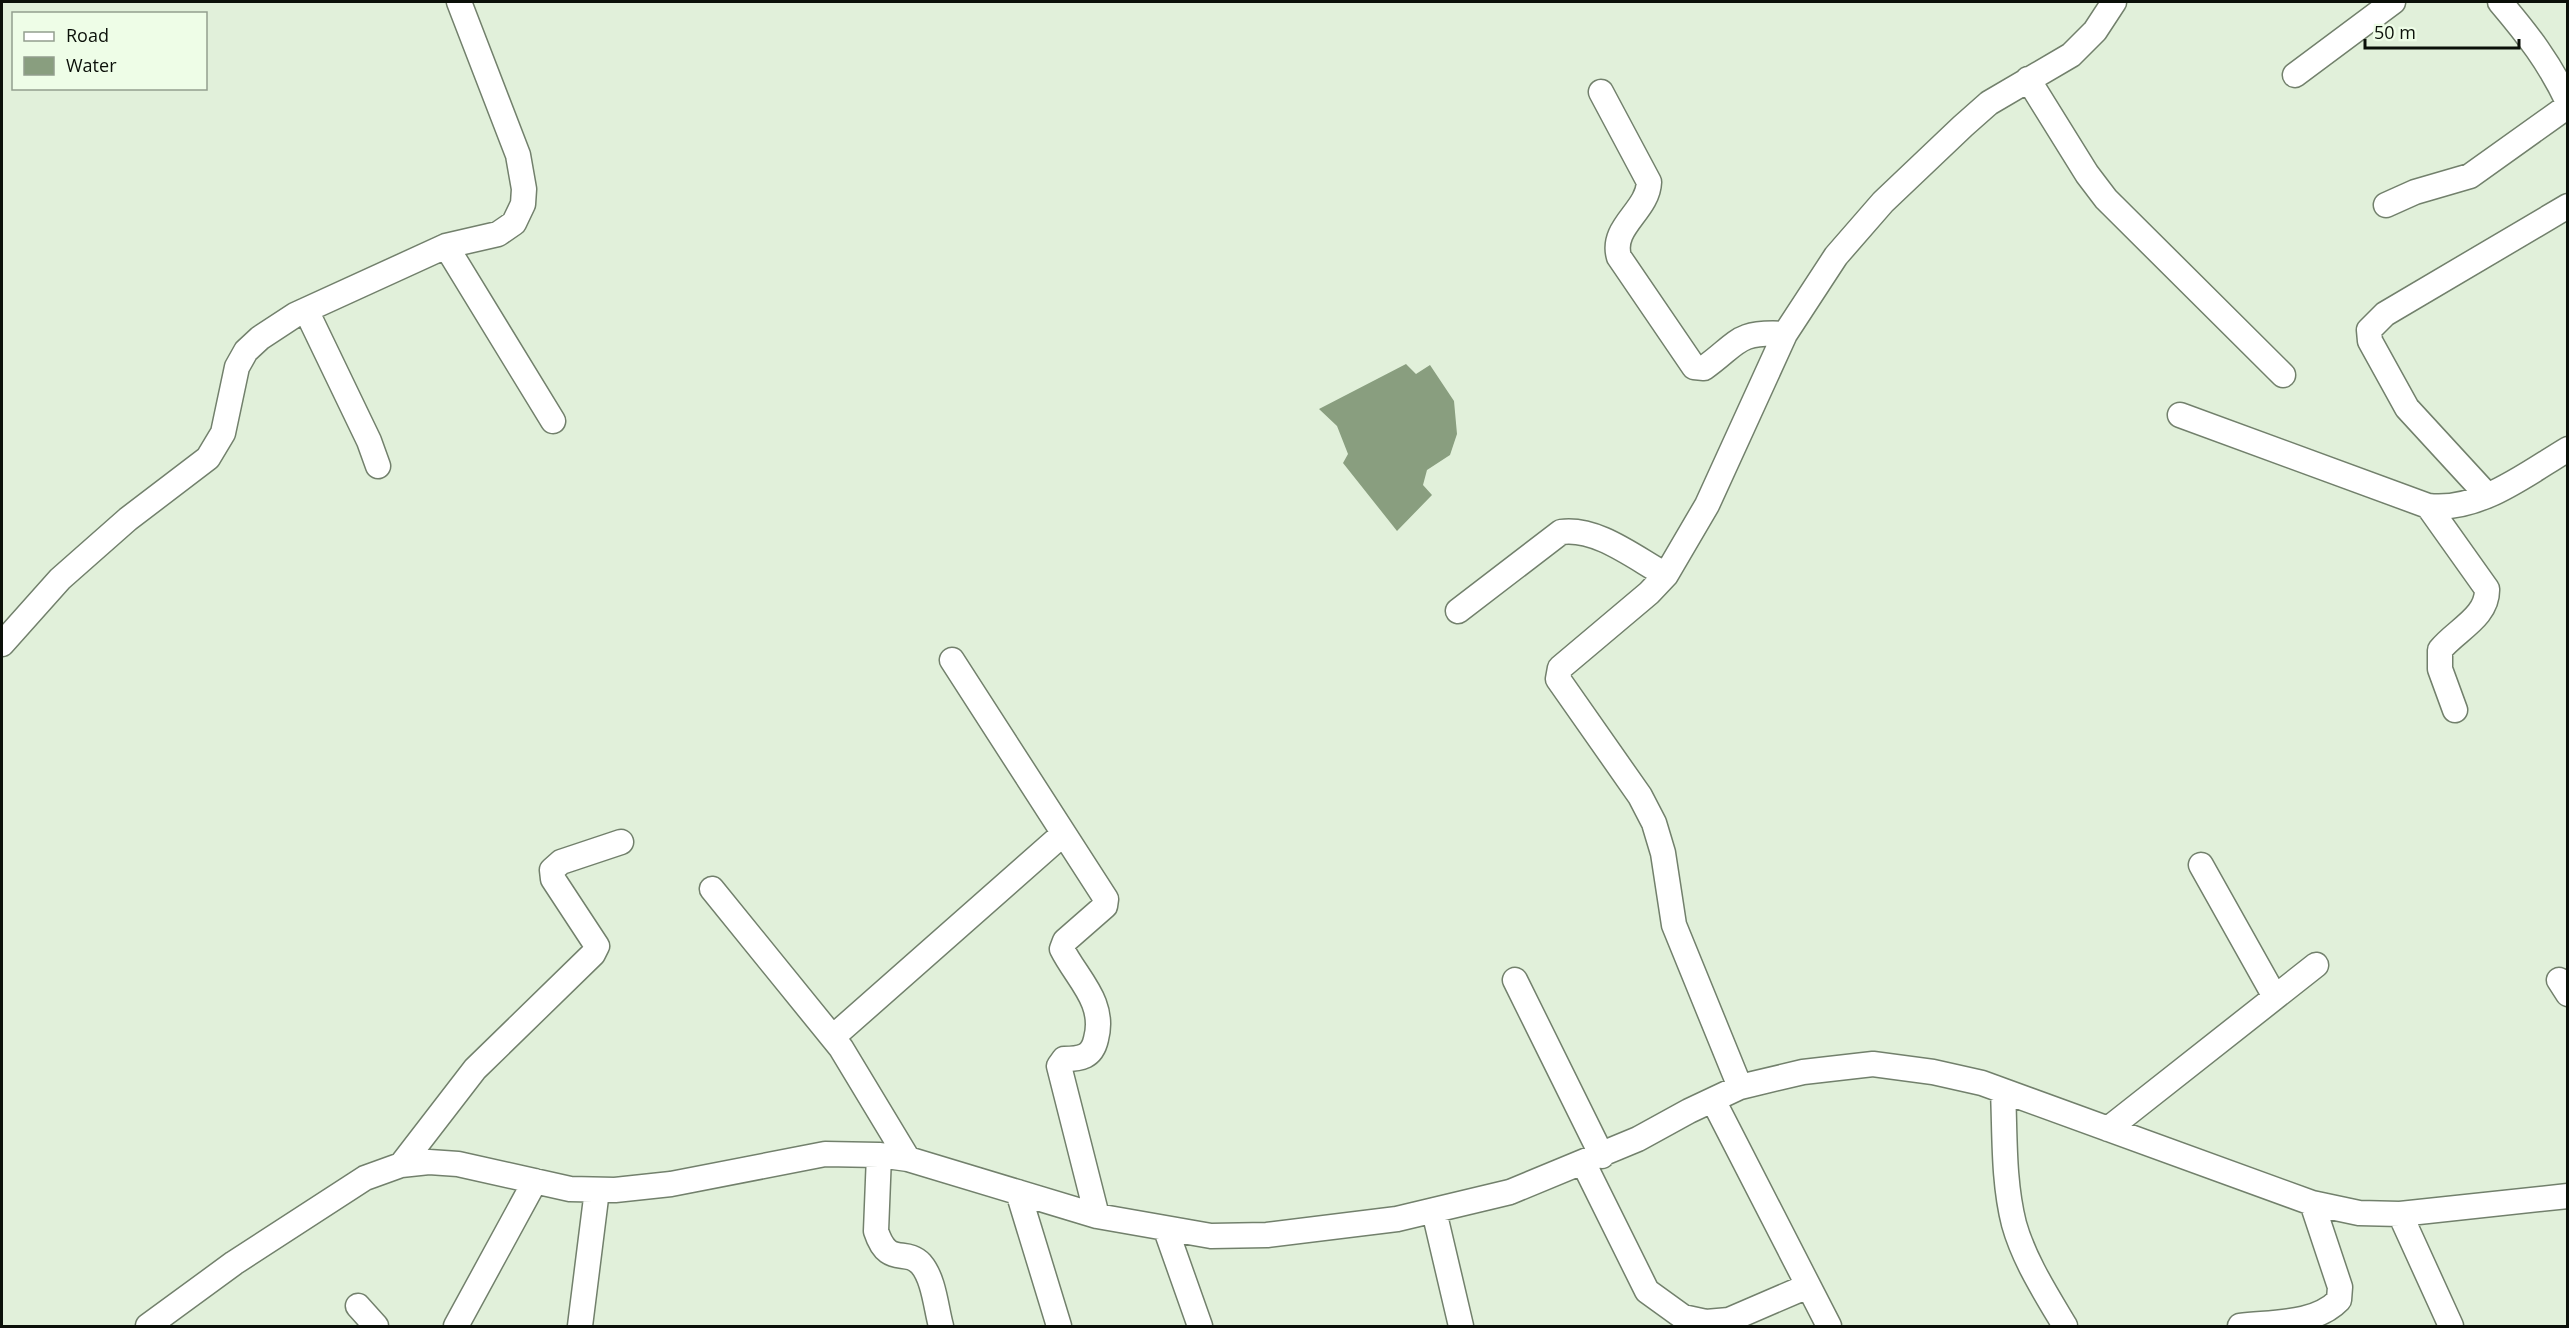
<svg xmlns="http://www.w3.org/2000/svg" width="2569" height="1328" font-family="'Open Sans',sans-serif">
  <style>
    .water { fill: #899e7f }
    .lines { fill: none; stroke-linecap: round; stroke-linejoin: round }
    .minor-casing { stroke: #72806c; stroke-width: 27 }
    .minor { stroke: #fff; stroke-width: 24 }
  </style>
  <rect width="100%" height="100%" fill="#e1f0da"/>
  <path class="water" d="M1406,364l10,10 14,-9 24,36 3,33 -7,21 -23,15 -4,15 9,10 -35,36 -54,-68 5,-9 -11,-28 -18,-17z"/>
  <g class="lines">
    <defs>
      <path id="minor" d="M2500,2c28,33 49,60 68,100
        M2295,75l98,-73
        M2028,79l59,95 19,25 177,176
        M1601,92l48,90c-1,29 -39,45 -30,75l75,110 10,1c35,-25 32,-37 81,-34
        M2386,205l29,-13 55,-16 98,-70
        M446,246l107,175
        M306,310l63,131 9,25
        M2180,415l248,91c51,6 98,-32 140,-57
        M2487,495l-80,-87 -37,-67 -1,-11 16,-16 183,-108
        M2428,506l59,83c1,28 -31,41 -47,61v19l15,41
        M1458,611l103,-79c36,-5 74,26 105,43
        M2,644l58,-65 68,-60 80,-61 15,-25 14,-66 9,-16 14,-13 35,-23 151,-69 52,-12 16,-11 9,-19 1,-15 -6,-34 -59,-153
        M952,660l154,239 -1,7 -40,35 -3,8c15,30 44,53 34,90 -4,18 -15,20 -32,20l-5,7 38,150
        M2201,865l74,132
        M712,889l129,159 67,111
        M1515,980l87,176
        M2559,980l9,14
        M833,1037l230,-203
        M1740,1087l-66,-162 -11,-72 -9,-30 -14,-27 -82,-117 2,-11 89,-75 17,-18 41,-70 78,-171 51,-78 47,-54 80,-76 26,-23 82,-48 24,-24 19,-29
        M2003,1091c2,43 0,90 11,133 10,36 32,70 51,102
        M1713,1100l116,226
        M2108,1129l208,-164
        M879,1155l-3,76c12,37 29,16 45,33 13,15 15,44 20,62
        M1584,1164l63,127 36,26 23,5 23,-2 79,-34
        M401,1165l74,-96 118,-115 4,-8 -44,-67 -1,-9 9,-8 60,-20
        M1018,1192l41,134
        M1434,1211l27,115
        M2400,1214l51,112
        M1166,1230l34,96
        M358,1306l18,20
        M148,1326l86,-63 131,-85 36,-13 28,-3 29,2 112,25 45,1 56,-6 154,-30 54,1 29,4 189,57 114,20 56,-1 130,-16 113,-27 128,-53 51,-28 51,-24 63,-15 70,-8 60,8 49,11 330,120 47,10 41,1 168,-18
        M456,1326l79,-145
        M580,1326l17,-136
        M2240,1326c32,-4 75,-1 99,-26l1,-13 -28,-84"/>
    </defs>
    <use href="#minor" class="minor-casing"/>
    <use href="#minor" class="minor"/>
  </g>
  <rect width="2569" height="1328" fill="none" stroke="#0b1009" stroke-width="6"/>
  <rect x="12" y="12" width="195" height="78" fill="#eefde7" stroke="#939e8e" stroke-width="1.5"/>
  <rect x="24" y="32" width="30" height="9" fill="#ffffff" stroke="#939e8e" stroke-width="1.5"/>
  <text x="66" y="42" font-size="18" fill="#0b1009">Road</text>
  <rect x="24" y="57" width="30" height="18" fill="#899e7f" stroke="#939e8e" stroke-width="1.5"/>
  <text x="66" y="72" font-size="18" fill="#0b1009">Water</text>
  <path d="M2365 39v9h154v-9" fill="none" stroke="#0b1009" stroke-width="3"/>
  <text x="2374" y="39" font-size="18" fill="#0b1009" stroke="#eefde7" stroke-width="4.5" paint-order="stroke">50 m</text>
</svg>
